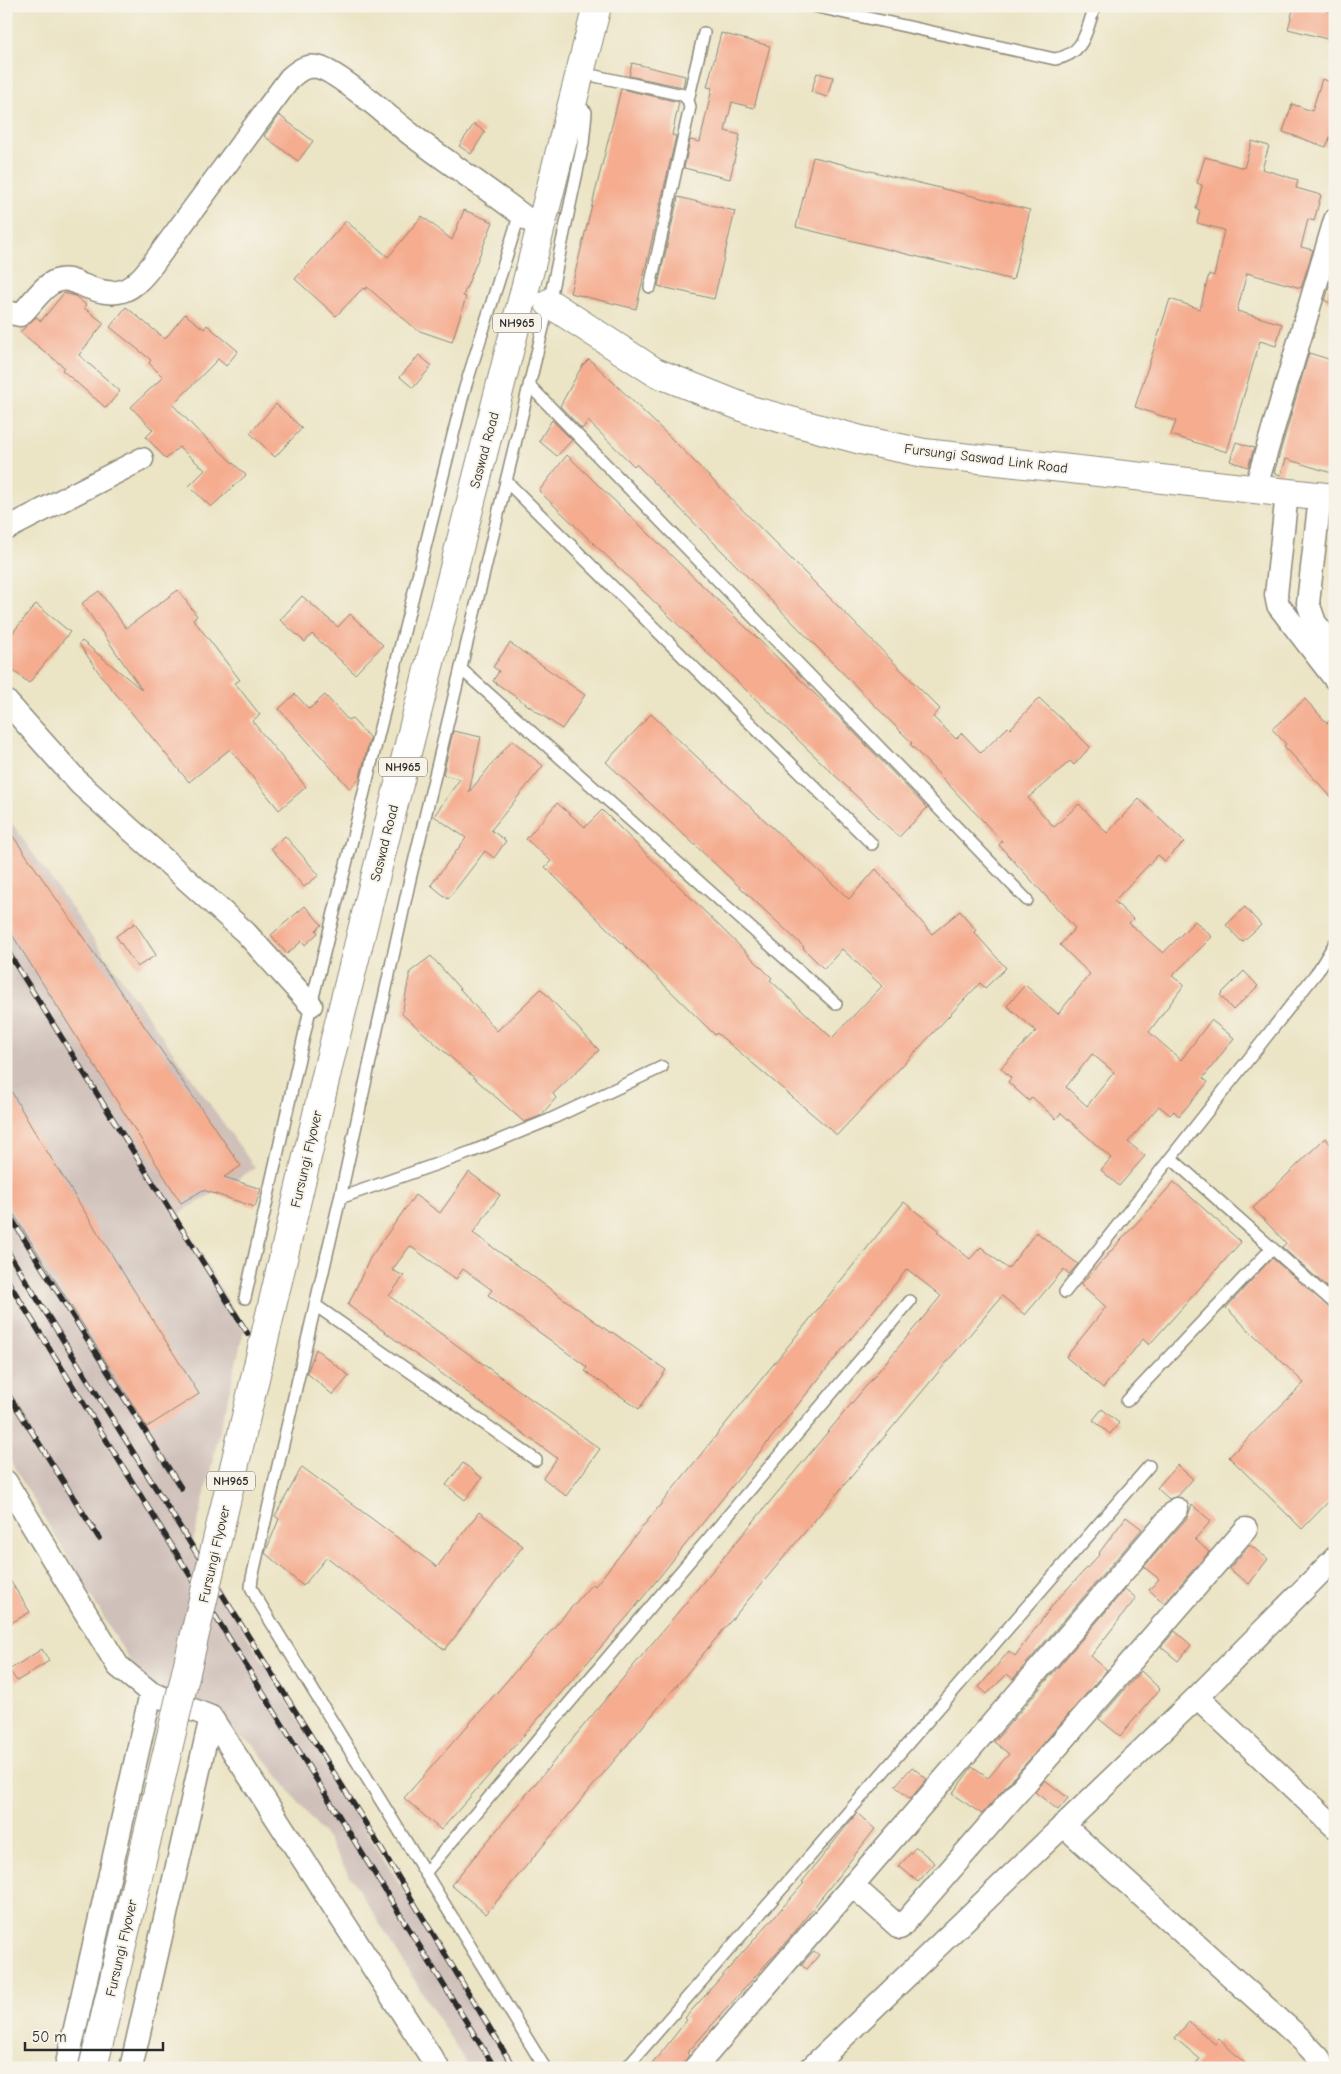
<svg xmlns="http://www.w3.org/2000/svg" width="1341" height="2074" font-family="'Comic Neue',sans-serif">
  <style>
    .industrial { fill: #cfc0ba }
    .building { fill: #f5ac8f; fill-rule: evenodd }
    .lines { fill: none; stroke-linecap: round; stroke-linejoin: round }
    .lane-casing { stroke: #8b8878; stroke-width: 14 }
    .street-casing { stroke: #8b8878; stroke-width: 25 }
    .secondary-casing { stroke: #8b8878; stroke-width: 30 }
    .highway-casing { stroke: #8b8878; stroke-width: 30 }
    .lane { stroke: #fff; stroke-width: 11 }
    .street { stroke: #fff; stroke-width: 22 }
    .secondary { stroke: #fff; stroke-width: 28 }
    .highway { stroke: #fff; stroke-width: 28 }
    .rail-casing { stroke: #2b2b2b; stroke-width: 5.5 }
    .rail { stroke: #f7f3e8; stroke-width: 4; stroke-dasharray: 11; stroke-linecap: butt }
    .highway-bridge-casing { stroke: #8b8878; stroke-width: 30; stroke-linecap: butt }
    .highway-bridge { stroke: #fff; stroke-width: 28 }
    .labels { text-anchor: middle; stroke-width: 4; stroke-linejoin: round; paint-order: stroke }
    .shield { fill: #f7f3e8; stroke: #686764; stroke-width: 1 }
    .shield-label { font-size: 12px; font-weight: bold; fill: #2b2b2b }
    .street-label { font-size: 14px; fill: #2b2b2b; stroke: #f7f3e8 }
  </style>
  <rect width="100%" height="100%" fill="#f7f3e8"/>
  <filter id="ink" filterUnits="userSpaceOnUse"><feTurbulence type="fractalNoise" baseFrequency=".02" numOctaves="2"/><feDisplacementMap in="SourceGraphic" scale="10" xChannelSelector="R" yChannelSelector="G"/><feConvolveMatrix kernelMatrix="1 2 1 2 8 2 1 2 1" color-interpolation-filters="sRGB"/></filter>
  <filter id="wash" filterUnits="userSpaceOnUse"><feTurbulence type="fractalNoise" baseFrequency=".0096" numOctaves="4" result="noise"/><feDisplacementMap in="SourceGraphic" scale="20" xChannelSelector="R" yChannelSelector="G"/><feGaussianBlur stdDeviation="1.12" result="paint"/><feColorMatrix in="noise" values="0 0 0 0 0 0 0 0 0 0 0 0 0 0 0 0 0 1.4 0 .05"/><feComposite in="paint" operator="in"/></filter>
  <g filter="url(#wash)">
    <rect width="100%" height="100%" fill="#ebe4c5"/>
    <path class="industrial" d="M6,815l249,353 -76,46 65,116 -52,217 321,521h-44l-142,-229 -74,-95 -105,-53 -142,-237z"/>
    <g id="blocks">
      <path class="building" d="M1294,6h11l30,7v28l-47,-12z
        M721,33l49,13 -16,62 -22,-6 -7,29 15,4 -10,44 -46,-11 6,-28 10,2 12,-54 -5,-1z
        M632,63l53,13 -2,11 -54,-11z
        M817,73l16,4 -6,20 -16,-5z
        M1322,79l13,4v42l-9,22 -43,-15 9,-28 20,7z
        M621,89l58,13 -7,33 4,1 -40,173 -66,-16z
        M279,115l34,26 -15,20 -34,-25z
        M474,124l11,8 -14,22 -12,-8z
        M1252,141l17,5 -7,23 36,11 -2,8 25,7 -7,26 -6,-2 -7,28 12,3 -12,38 -54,-15 -10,38 45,13 -6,22 -16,-5 -33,111 -56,-17 5,-14 -41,-14 35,-108 30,10 9,-35 5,2 10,-46 -27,-7 3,-13 -4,-1 6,-24 -5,-2 8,-26 39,11z
        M813,157l217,53 -17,70 -217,-53z
        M678,197l57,14 -21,88 -56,-13z
        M464,210l29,12 -30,74 3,1 -14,45 -35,-12 -50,-43 -2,3 -2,-2 -27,28 -41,-37 51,-58 42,36 34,-41 30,24z
        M1335,267v37l-10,-3z
        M64,293l11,3 11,9 -2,3 20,15 -25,32 41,36 -14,17 -44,-38 2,-3 -44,-35 16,-15 5,4z
        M126,307l39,32 20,-25 19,15 3,-4 31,26 -12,15 -8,-7 -45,46 23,24 50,46 -35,32 -22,-21 16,-16 -26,-23 -13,12 -20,-22 7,-7 -22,-23 32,-30 -14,-14 2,-3 -41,-33z
        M1309,353l26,8v113l-49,-15 -5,16 -7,-2z
        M419,355l13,11 -19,22 -13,-11z
        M589,359l83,80 268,270 -7,8 23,22 6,-6 19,20 27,-26 2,2 29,-31 31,29 20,20 -16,18 -4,-4 -42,37 26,29 25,-23 28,29 32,-34 45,43 -19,19 -7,-6 -44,46 19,18 -4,4 34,30 32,-32 17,16 -40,39 12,9 -35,47 32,28 30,-40 23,18 -31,40 5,4 -29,34 -5,-5 -4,4 -11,-9 -31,36 17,14 -26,30 -18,-16 10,-12 -50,-45 -5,6 -24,-22 -3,4 -21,-19 3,-4 -10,-10 35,-37 -29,-25 18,-21 33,29 32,-40 -30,-29 15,-17 -76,-83 3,-4 -92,-97 2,-1 -276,-279 -2,2 -46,-45 -6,8 -22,-23 22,-40zM1092,1054l22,18 -27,34 -21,-19z
        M276,404l26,24 -27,29 -25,-24z
        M552,420l20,20 -15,16 -18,-15z
        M1236,442l18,6 -6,19 -18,-6z
        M567,455l274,264 86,89 -28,29 -360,-346z
        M178,590l19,26 -4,3 47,61 -5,3 25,32 -8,6 54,66 -27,23 -49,-61 -41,33 -87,-105 -23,-33 3,-3 60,49 -60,-87 17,-12 27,37z
        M302,596l36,31 12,-13 33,31 -28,29 -43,-40 -7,8 -25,-22z
        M36,604l34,28 -41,51 -23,-18v-24z
        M510,643l75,52 -23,34 -69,-48 6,-10 -6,-4z
        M295,694l14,15 16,-14 23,25 3,-2 19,20 -10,39 -10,12 -71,-80z
        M1305,699l22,24 8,-7v85l-51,-55 2,-2 -14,-15z
        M651,714l198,185 27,-30 56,65 28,-23 16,19 -2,2 32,36 -21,20 -5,-5 -143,152 -120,-102 -2,2 -170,-168 6,-6 -25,-22 31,-36 28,24 17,-17 170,168 -2,2 62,58 50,-52 -40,-37 -18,20 -21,-21 1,-1 -198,-185z
        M453,731l28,6 -12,55 43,-52 31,26 -52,64 15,11 -12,17 -9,-7 -37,48 -17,-14 35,-47 -32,-22 26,-37 -17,-4z
        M6,826l235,340 -17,11 37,12 -6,18 -52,-17 -22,13 -175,-278z
        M285,836l34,39 -15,12 -33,-39z
        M305,906l17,19 -6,5 2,3 -13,12 -3,-4 -15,13 -16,-19z
        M1245,907l16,18 -19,17 -16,-17z
        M135,923l21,32 -19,12 -21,-31z
        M431,956l66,75 44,-42 58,61 -46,44 3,4 -16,18 -16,6 -122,-108 8,-42z
        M1244,971l14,15 -25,24 -13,-15z
        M6,1082l25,44 168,268 -52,33 -141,-225z
        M1325,1138l10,11v145l-53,-47 4,-4 -33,-35z
        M469,1172l31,23 -27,38 138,100 1,-1 54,38 -27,39 -54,-38 2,-4 -99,-72 4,-5 -29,-21 -7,10 -46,-33 -18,24 12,6 -15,20 211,153 -34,47 -23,-18 14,-20 -209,-153 22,-47 45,-63 25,18z
        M1174,1182l67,60 -92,103 -6,-6 -40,49 -37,-31 40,-50 -25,-23z
        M904,1202l35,28 -2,2 33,27 11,-12 27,22 28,-37 42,32 -9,10 -5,-5 -39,46 -23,-19 -516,618 -35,-29 490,-589 -34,-27 -279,347 -187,214 -37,-32 188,-214 3,2z
        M1272,1258l63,53v184l-33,34 -73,-72 75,-74 -78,-75z
        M316,1349l33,27 -16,19 -26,-22z
        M1102,1409l17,14 -9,11 -17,-14z
        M463,1463l19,15 -17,22 -19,-15z
        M1177,1465l16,14 -15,17 -9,3 -12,-11z
        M302,1467l135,100 42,-55 44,34 -78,104 -118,-93 -24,29 -38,-33 14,-34 -4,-3z
        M1192,1505l19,16 -16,18 14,13 -45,51 -15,-13 10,-11 -15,-12 43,-49z
        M1126,1517l16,12 -129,150 -6,-5 -20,20 -8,-7 30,-36 6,5 40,-54 45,-48 -1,-1z
        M1250,1545l18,14 -19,25 -20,-15z
        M6,1574l24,38 -24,14z
        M1125,1589l11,9 -45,58 16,14 -125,144 -30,-20 20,-27 16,11 21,-24 -15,-12z
        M1175,1631l16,14 -13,16 -17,-14z
        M42,1649l7,12 -32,20 -8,-11z
        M1141,1671l19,18 -40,47 -21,-17z
        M912,1767l15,12 -17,20 -15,-13z
        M1045,1780l23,18 -10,12 -23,-18z
        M857,1813l18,16 -82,105 -106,119 2,2 -8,13h-32l38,-48 -2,-2 119,-135 -2,-1z
        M916,1847l19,16 -17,19 -19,-16z
        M814,1951l5,4 -12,14 -6,-4z
        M1189,2022l26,22 4,-5 31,29h-57l7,-9 -25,-21z"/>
    </g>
  </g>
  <g filter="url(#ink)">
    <use href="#blocks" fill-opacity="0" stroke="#8b8878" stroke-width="1"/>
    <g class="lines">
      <defs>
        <path id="lane" d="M813,6l242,53c30,-5 31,-28 40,-53
          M581,73l102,22 5,5 2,7 -40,180
          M688,100l16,-67
          M529,385l498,515
          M506,481l366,363
          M461,669l375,335
          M1171,1158l164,146
          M340,1198l70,-319 139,-576 34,-159 3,-32 -12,-11
          M1065,1292l253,-321 17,-28
          M245,1298l66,-293 153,-614 56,-178
          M315,1305l221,155
          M1127,1401l145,-153
          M425,1873l485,-572
          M545,2068l-288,-469 -6,-12 1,-9 88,-380 131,-46 78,-32 113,-53
          M626,2068l523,-602"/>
        <path id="street" d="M6,312l14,3c12,-10 24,-33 40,-35 8,-2 15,2 22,5 35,14 48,9 70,-20l138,-187c8,-7 15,-13 27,-11 20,3 76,54 96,69 42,32 86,60 127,93
          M1255,490l80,-270
          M1287,493l-11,102 2,10 57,74
          M1320,497l-12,106 7,20 20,24
          M6,529l136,-70
          M6,701l74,83 166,149 65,72
          M6,1482l112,184 33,27 60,24 227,351
          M1335,1558l-138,139 138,130
          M1063,1825l239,215 17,18 6,10
          M852,1885l48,43 346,-399
          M66,2068l85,-375
          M131,2068l80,-351
          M695,2068l482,-559
          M811,2068l386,-371"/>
        <path id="secondary" d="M549,303l106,69 95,38 111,30 63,13 411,45"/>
        <path id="highway" d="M371,894l226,-888"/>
      </defs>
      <use href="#lane" class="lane-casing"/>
      <use href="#street" class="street-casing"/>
      <use href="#secondary" class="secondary-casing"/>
      <use href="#highway" class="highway-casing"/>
      <use href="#lane" class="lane"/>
      <use href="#street" class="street"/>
      <use href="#secondary" class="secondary"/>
      <use href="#highway" class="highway"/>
      <defs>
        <path id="rail" d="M6,949l242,385
          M6,1210l175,278
          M6,1249l365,583 143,236
          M6,1278l489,790
          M6,1391l93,147"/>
      </defs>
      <use href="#rail" class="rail-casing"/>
      <use href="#rail" class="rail"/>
      <defs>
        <path id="highway-bridge" d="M93,2068l237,-1009 41,-165"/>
      </defs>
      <use href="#highway-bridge" class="highway-bridge-casing"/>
      <use href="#highway-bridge" class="highway-bridge"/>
    </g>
  </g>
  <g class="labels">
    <g class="shield">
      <rect x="493" y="313.5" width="48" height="19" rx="4"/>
      <rect x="379" y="757.5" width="48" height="19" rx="4"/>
      <rect x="207" y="1471.5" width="48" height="19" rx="4"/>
    </g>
    <g class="shield-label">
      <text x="517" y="327">NH965</text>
      <text x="403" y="771">NH965</text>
      <text x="231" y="1485">NH965</text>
    </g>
    <g class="street-label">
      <text transform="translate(484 450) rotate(-75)" y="5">Saswad Road</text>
      <text transform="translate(986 458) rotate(7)" y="5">Fursungi Saswad Link Road</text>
      <text transform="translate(384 843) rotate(-76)" y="5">Saswad Road</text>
      <text transform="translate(306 1159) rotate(-77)" y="5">Fursungi Flyover</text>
      <text transform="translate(214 1554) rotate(-77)" y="5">Fursungi Flyover</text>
      <text transform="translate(121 1948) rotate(-77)" y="5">Fursungi Flyover</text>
    </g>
  </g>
  <rect width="1341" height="2074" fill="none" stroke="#f7f3e8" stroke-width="25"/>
  <path d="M25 2042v8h138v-8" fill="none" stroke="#2b2b2b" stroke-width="2.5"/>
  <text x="32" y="2042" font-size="15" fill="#2b2b2b" stroke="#f7f3e8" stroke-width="4" paint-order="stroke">50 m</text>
</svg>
